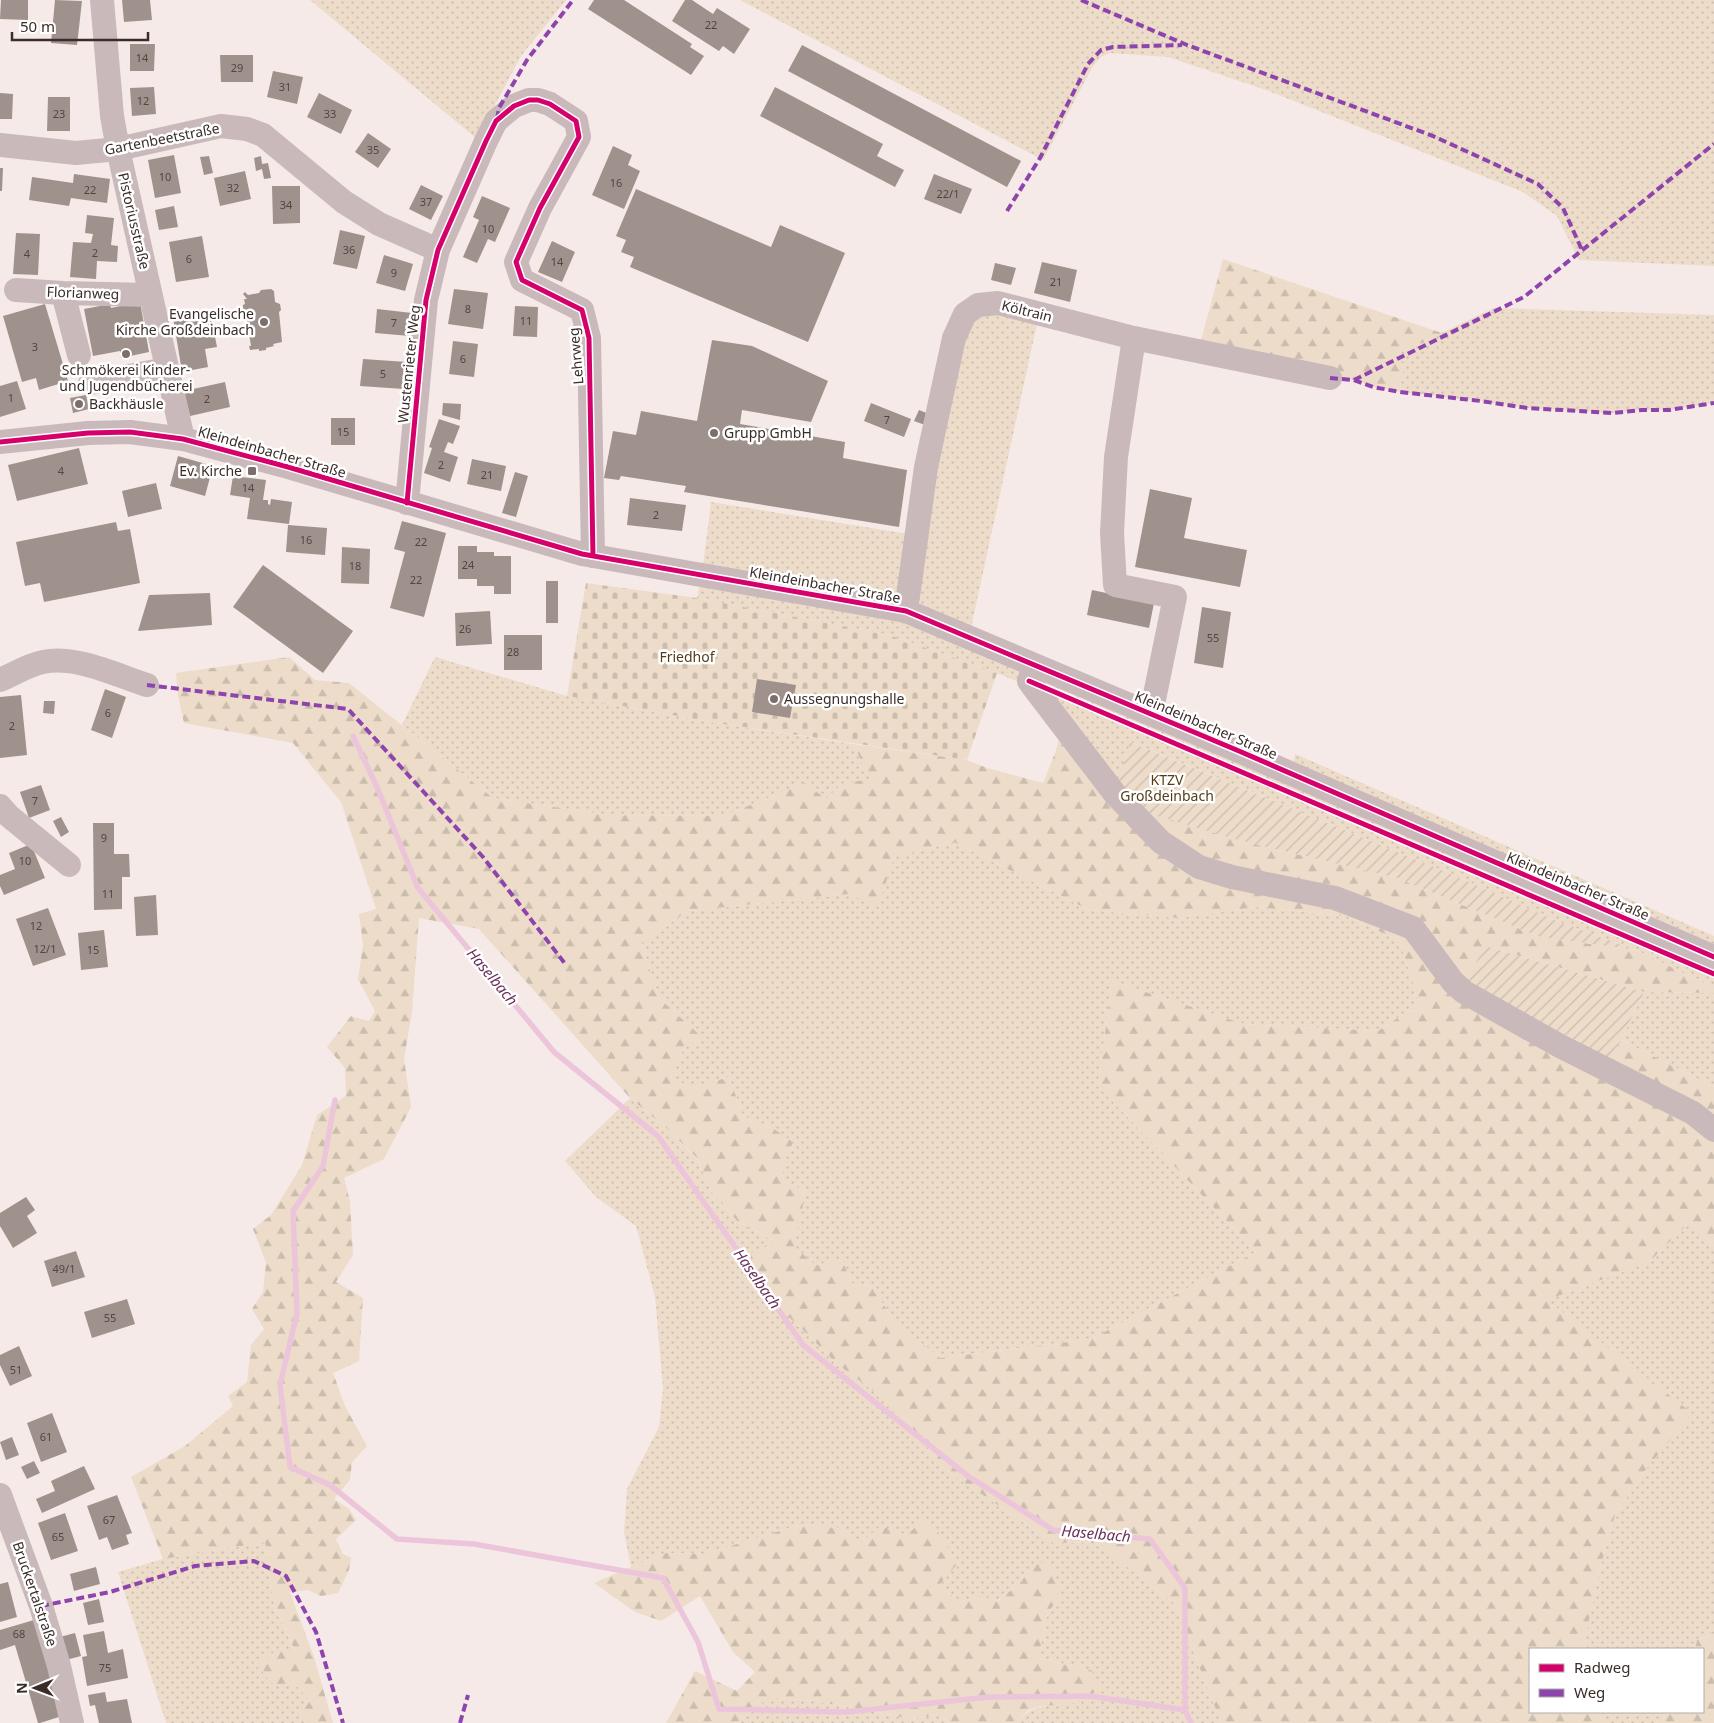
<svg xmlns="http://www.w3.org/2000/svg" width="1714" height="1723" font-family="'Noto Sans',sans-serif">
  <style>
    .grass { fill: url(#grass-dots) }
    .forest { fill: url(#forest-firs); fill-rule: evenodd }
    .cemetery { fill: url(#cemetery-stones) }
    .garden { fill: url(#garden-furrows) }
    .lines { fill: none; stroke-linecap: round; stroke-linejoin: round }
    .stream { stroke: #ecc5db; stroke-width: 5.5 }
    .building { fill: #9f918b }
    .minor { stroke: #c9b9bb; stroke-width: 24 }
    .quiet { stroke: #8e44ad; stroke-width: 4; stroke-dasharray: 8 4; stroke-linecap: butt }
    .cycleway-casing { stroke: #fff; stroke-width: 8 }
    .cycleway { stroke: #d6006c; stroke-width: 5 }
    .poi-dot { fill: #7c6e6c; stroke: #fff; stroke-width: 2 }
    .labels { text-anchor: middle; stroke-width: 5; stroke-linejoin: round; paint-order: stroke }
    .number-label { font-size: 11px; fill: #534542 }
    .street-label { font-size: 14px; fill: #3a2c29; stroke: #fff }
    .poi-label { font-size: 14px; fill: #3a2c29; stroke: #fff; text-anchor: start }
    .park-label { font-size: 14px; fill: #523d17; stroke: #fff }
    .water-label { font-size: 15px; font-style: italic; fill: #6a2f59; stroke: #fff }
  </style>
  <defs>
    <pattern id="grass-dots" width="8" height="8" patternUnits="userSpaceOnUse" patternTransform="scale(1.25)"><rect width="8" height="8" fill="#ecdcc9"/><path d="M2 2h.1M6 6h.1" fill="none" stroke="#cbbdad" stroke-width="1.8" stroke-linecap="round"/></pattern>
    <pattern id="forest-firs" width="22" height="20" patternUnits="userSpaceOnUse" patternTransform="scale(1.25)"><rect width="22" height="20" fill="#ecdcc9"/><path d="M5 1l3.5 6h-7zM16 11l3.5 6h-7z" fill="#cbbdad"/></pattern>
    <pattern id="cemetery-stones" width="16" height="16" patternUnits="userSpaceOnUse" patternTransform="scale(1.25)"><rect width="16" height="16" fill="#ecdcc9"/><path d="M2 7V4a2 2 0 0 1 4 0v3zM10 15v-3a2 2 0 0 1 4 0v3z" fill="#cbbdad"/></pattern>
    <pattern id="garden-furrows" width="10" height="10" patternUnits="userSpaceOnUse" patternTransform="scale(1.25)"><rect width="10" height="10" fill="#ecdcc9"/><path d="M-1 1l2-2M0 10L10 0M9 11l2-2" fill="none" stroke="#cbbdad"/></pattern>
  </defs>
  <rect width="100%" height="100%" fill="#f6eae8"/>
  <path class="grass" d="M310,0h256l-45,56 -44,83z
    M740,0h974v266l-135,-6 -22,-44 -34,-24 -254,-101 -101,-34 -58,-4 -9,4 -8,9 -50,94z
    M1494,308l220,7v88l-45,7h-27l-29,3 -86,-5 -46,-7 -81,-9 4,-28 -15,-6z
    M983,312l55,7 -67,309 -51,-15v-12l-9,-4 54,-270z
    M711,502l203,33 -12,55 -12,9 -187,-33z
    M700,582l194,37 44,14 776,333v22l-78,-38 -77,-28 -101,-45 -327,-135 -16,52 -80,-105 -38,-16 -108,-38 -192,-37z
    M435,657l132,39 149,27 137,21 18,36 -29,4 -16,15 -21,-16 -82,33 -115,-1 -115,-17 -91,-73z
    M1295,754l419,182v12l-421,-182z
    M954,842l135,68 88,8 79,-11 90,9 54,25 19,63 -41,27 -134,-7 -132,-43 -14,105 158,166 -165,87 -151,19 -45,-36 -24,-36 -18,-1 -11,-25 -27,5 -21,-19 11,-55 -21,-9 -2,-15 -11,-40 -28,-11 -14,-39 -37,11 -21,-10 13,-30 18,-10 -43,-40 -18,-55 47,-32 161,-17 29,12 16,-49z
    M1644,992l70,1v94l-93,-47z
    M630,1098l34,28 34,34 13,31 27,31 36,19 23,83 40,40 62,46 44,58 111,75 41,-1 80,62 46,119h-202c5,-19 42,-18 59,-21l13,-32 -53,-12 10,-45 13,-19 -33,-25 -6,12 -25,20 -17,-5 -22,6 -18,-18 -33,-49 -27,-8 -20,17 -19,-16 -42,-3 -95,29 -38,-1 -35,14 -7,-35 3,-43 32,-62 4,-39 -8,-91 -19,-71 -40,-29 -31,-36z
    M1690,1222l24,24v388l-17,6 -2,9h-112l16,-77 16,-57 32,-47 -101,-168 103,-38z
    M265,1542l9,62 21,48 1,33 14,16 -10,13 5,9h-139l-48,-151 45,-13z
    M769,1697l46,4 96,18 26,-4 13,8h-215l6,-3z
    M1602,1712h65l-5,9 -8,2h-48l-6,-6z"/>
  <path class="forest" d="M1223,259l219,74 -52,25 14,6 -4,28 -27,-5 -19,-7 -157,-25z
    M289,657l26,23 34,3 144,115 115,17 115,1 82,-33 21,16 16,-15 28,-5 -17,-35 114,16 20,8 56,15 12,-30 8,-28 52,69 123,46 159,38 143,59 96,13 78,38v5l-70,-1 -159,-46 124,116 12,-22 93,47v159l-24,-24 -41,40 -102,38 145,113 -45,55 -32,47 -16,57 -16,77h-53v63h72l-2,5 6,6h-385l-46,-119 -80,-62 -41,1 -111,-75 -44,-58 -62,-46 -40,-40 -46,-38v-33l23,-12 -36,-19 -27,-31 -13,-32 -34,-33 -34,-28 -151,-169 -60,-11 -7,94 -8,47 7,48 -27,52 -40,19 6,23 3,54 -17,27 27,16 -4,63 -26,12 12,33 22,40 -15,16 -2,18 -16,19 15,10 7,11 -20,19 7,15 8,4 -2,12 -11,23 -17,3 -13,-6 -18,2 24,65 19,66h-28l-5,-9 10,-13 -14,-16 -21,1 -19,-21 18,-13 21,-1 -21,-47 -9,-62 -102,17 -32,-82 54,-31 48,-40 -5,-10 19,-14 4,-37 13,-16 -12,-20 11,-17 3,-29 -13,-34 18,-14 31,-50 15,-50 29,-19 -1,-28 -18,-21 24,-31 18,5 6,-10 -17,-32 5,-34 -4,-31 17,-5 -35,-107 -48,-59 -109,-20 -6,-27 -2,-23zM954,842l135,68 88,8 79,-11 90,9 54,25 19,63 -41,27 -134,-7 -132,-43 -14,105 158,166 -165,87 -151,19 -45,-36 -24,-36 -18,-1 -11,-25 -27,5 -21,-19 12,-55 -22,-9 -2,-16 11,-24 -22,-15 -28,-11 -14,-39 -37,11 -21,-10 13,-30 19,-10 -44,-40 -18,-55 47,-32 161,-17 29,13 16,-50z
    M922,1521l14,8 22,34 -18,21 18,18 22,-6 18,5 24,-20 6,-12 21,-10 12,35 -13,19 -10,45 53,12 10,17c-7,5 -15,13 -23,15 -18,6 -53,-2 -59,21h-69l-13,-8 -26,4 -96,-18 -46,-4 -28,23 -6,3h-69l29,-52 42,20 18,-19 -22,-20 -33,-56 -39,25 -26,-9 -41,-29 37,-16 35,-14 38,1 95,-29 42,3 19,16 20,-18 27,9z
    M1714,1634v89h-60l8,-2 5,-9h36v-63h-8l2,-9z"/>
  <path class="cemetery" d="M586,583l111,15 192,37 108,38 -30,87 -251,-37 -149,-27z"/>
  <path class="garden" d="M1130,742l328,135 101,45 77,28 -96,-13 -143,-59 -159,-38 -84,-25 -39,-21z
    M1485,946l159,46 -23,48 -12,22 -144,-79z"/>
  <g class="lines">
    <path class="stream" d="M353,736l24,51 41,101 136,164 104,84 145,209 165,131 85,54 97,9 35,49v122l6,13
      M335,1100l-12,66 -30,45 4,102 -17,72 10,82 40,18 67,54 77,5 189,34 35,64 21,67 127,3 143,-15 101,-1 95,14"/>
  </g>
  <path class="building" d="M1,0h27v20l-28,-1z
    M55,0l27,1 -5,44 -26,-2z
    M122,0h28l2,20 -28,2z
    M594,0h30l68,44 -2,3 14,9 -13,19 -103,-66z
    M685,0h7l21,14 4,-6 33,21 -16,25 -11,-8 -4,5 -47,-30z
    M130,44h25l-1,27h-24z
    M802,45l219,116 -14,26 -219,-116z
    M220,55h33v27h-32z
    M273,71l30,6 -6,27 -30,-7z
    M154,87l2,27 -24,2 -2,-28z
    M775,87l108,57 -6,12 27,14 -9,17 -135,-71z
    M0,93l13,1 -1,25h-12z
    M319,93l33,17 -11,24 -34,-17z
    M48,97h22v34h-23z
    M368,133l23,16 -13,19 -23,-16z
    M613,146l19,9 -4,10 12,6 -16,38 -32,-14z
    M174,155l7,38 -26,5 -7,-38z
    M209,156l4,17 -9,2 -4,-18z
    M261,156l1,8 6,-1 3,15 -7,1 -2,-10 -6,2 -2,-13z
    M0,168h3l-1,23h-2z
    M245,171l6,28 -31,7 -6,-28z
    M74,174l36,5 -3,24 -36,-5 -2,8 -40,-6 3,-23 41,6z
    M934,174l38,15 -11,25 -37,-15z
    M421,185l22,11 -12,24 -22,-11z
    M272,186h28v37l-27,1z
    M636,189l135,58 9,-22 65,28 -37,89 -178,-75 4,-10 -13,-5 5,-12 -10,-4z
    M482,196l28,12 -15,34 -7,-3 -11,24 -14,-6 16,-37 -6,-3z
    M174,206l4,21 -19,3 -4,-20z
    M87,215l27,3 -3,27 7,1 -1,16 -20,-1 -1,18 -26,-2 3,-35 18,1 2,-9 -8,-1z
    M340,230l25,6 -8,33 -24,-5z
    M16,233l24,1 -2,41 -25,-1z
    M202,236l7,41 -33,5 -7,-40z
    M552,241l23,11 -13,30 -24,-10z
    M384,255l29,9 -8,27 -29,-8z
    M1042,262l35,8 -7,32 -36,-9z
    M995,263l21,5 -5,17 -20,-5z
    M271,289l3,2 1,11 5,2 1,6 -2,2 3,30 -9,2 1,2 -8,2v2l-7,1v-2l-9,1 -1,-4h2l-6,-37h-2v-4l2,-1 -1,-5h3l-4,-5 2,-2 3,3 11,-2 2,-3z
    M454,289l34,4 -5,36 -35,-5z
    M140,302l9,50 -28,6 -1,-7 -27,5 -9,-47 26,-5 1,4z
    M45,304l23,77 -29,9 -3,-12 -14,4 -19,-66z
    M515,306l23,1 -1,30 -24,-1z
    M377,309l35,4 -2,23 -35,-3z
    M210,311l7,36 -12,2 3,18 -26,5 -9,-55z
    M712,340l40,6 76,35 -17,41 -69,-12 -2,14 105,18 -2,16 64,12 -8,57 -215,-35 2,-6 -65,-10 -2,4 -15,-2 9,-47 23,4 5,-24 56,10z
    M453,341l25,3 -4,33 -25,-3z
    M363,359l44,3 -3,27 -44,-3z
    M17,381l9,28 -26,8v-31z
    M225,382l5,25 -40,9 -6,-25z
    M86,395l3,14 -16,4 -3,-15z
    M443,403l18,1 -1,16 -18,-5z
    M871,403l40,16 -7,18 -40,-16z
    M919,410l10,4 -4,11 -11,-4z
    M331,418h24v27h-24z
    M439,419l21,7 -7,18 -5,-2 -4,10 14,5 -8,25 -26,-9 8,-25 -3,-1z
    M79,448l9,36 -71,17 -9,-36z
    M178,456l35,10 -8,30 -35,-10z
    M472,459l34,7 -5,25 -34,-7z
    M515,472l13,4 -12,41 -14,-4z
    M233,476l33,4 -3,20h5v4l2,1 1,-6 21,3 -3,22 -42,-5 3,-21 -20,-3z
    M156,483l6,26 -34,8 -6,-26z
    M1150,489l42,9 -8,40 63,12 -7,37 -105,-20z
    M630,498l56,7 -4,26 -55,-6z
    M402,521l44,12 -22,84 -34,-9 15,-56 -11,-3z
    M116,522l2,9 12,-2 10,54 -96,19 -4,-19 -15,3 -9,-44z
    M288,525l39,3 -2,27 -39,-3z
    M458,546h19v6h17v4h17v38h-17v-8h-17v-7h-19z
    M342,547l28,2 -1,35 -28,-1z
    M263,565l90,66 -30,42 -90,-66z
    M546,581h12v42h-12z
    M1092,590l62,13 -5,25 -62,-13z
    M210,593l2,32 -74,6 11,-36z
    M1202,607l29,5 -8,56 -29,-5z
    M490,611l2,33 -36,2 -1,-33z
    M504,635h38v35h-38z
    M757,679l39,6 -6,33 -38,-6z
    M105,689l21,8 -14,41 -21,-8z
    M21,695l6,60 -27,3v-61z
    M44,701h11l-1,13 -11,-1z
    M41,785l9,25 -21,8 -9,-26z
    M61,817l8,15 -8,5 -8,-16z
    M93,823h21v31h15l1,23h-8v32l-28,1z
    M31,844l14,34 -41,17 -4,-9v-11l15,-6 -6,-16z
    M156,895l2,40 -22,1 -2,-39z
    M48,908l18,47 -33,11 -17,-47z
    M104,930l4,37 -27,3 -3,-37z
    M26,1197l9,13 -8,6 10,17 -24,15 -13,-22v-13z
    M76,1251l9,26 -33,10 -8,-26z
    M127,1299l8,25 -43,14 -8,-26z
    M19,1346l13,30 -22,10 -10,-21v-10z
    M52,1413l15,39 -26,10 -14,-39z
    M12,1437l7,18 -13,5 -6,-18z
    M34,1461l6,12 -13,6 -6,-12z
    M84,1466l11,23 -53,24 -6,-14 19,-8 -4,-10z
    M117,1495l15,38 -6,2 3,9 -17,6 -5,-13 -8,3 -12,-34z
    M65,1513l13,38 -27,9 -13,-37z
    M96,1567l4,17 -26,7 -4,-17z
    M8,1582l9,35 -17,5v-38z
    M99,1599l5,23 -16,3 -5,-22z
    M34,1620l28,96 -22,7h-2l-23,-78 -15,5v-20z
    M104,1631l4,22 15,-4 5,29 -41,8 -5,-29 5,-1 -4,-21z
    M75,1633l6,23 -15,4 -6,-23z
    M105,1692l2,10 20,-3 5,24h-33l-4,-18 -5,1 -2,-11z"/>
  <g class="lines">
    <path class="minor" d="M102,0l10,116 6,33 65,290
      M0,145l76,8 42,-4 103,-23 26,3 16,6 81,67 35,22 59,26
      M16,290l47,3 87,2
      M63,293l16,62
      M1134,338l-18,119 -4,76 3,52 60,12 -24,117
      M90,383l77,-14
      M0,442l88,-9 42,-1 53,7 105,28 294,87 324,57 333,140 475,206
      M407,503l19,-203 12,-50 48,-109 10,-20 18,-15 15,-6h9l12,4 26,17 3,16 -39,71 -24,54 6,18 60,30 7,28 4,218
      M906,611l20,-144 28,-129 11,-24 13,-9 20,-2 136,35 196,40
      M1034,666l-5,15 5,7 81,106 46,48 38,25 33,10 103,21 78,30 40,54 11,10 96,54 133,67 21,17
      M0,680c14,-6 28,-15 43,-18 32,-7 73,13 104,23
      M0,806l9,10 60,49
      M0,1495l41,111 18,60 13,57"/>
    <path class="quiet" d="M1081,0l106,45 246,91 105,48 25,24 19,42
      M497,119l2,-11 28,-48 46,-60
      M1007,211l33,-53 48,-94 13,-14 12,-3 69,-2
      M1330,378l24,2 170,-83 190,-153
      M1354,380l19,7 27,5 81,9 46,7 86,5 29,-3h27l45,-7
      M147,685l201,24 135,148 83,108
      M41,1606l69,-14 85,-26 59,-5 32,15 30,56 27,91
      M460,1723l8,-28"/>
    <defs>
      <path id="cycleway" d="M0,442l88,-9 42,-1 53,7 105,28 294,87 324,57 333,140 475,206
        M407,503l19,-203 12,-50 48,-109 10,-20 18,-15 15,-6h9l12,4 26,17 3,16 -39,71 -24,54 6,18 60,30 7,28 4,218
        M1029,681l685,293"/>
    </defs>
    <use href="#cycleway" class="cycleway-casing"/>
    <use href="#cycleway" class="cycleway"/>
  </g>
  <g class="poi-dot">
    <circle cx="264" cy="322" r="5"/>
    <circle cx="126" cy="354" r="5"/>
    <circle cx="79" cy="404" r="5"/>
    <circle cx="714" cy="433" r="5"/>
    <rect x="247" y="466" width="10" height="10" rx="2.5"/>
    <circle cx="774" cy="699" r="5"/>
  </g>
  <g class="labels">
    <g class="number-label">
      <text x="711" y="29">22</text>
      <text x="142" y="62">14</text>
      <text x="237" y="72">29</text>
      <text x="285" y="91">31</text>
      <text x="143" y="105">12</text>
      <text x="59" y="118">23</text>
      <text x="330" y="118">33</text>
      <text x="373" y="154">35</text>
      <text x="165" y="181">10</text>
      <text x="616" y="187">16</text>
      <text x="233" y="192">32</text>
      <text x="90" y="194">22</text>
      <text x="948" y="198">22/1</text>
      <text x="426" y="206">37</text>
      <text x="286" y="209">34</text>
      <text x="488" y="233">10</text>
      <text x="349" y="254">36</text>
      <text x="95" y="257">2</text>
      <text x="27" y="258">4</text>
      <text x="189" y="263">6</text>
      <text x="557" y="266">14</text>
      <text x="394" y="277">9</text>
      <text x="1056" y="286">21</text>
      <text x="468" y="313">8</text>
      <text x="526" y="325">11</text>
      <text x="394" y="327">7</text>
      <text x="35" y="351">3</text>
      <text x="463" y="363">6</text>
      <text x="383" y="378">5</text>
      <text x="11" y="402">1</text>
      <text x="207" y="403">2</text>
      <text x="887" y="424">7</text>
      <text x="343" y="436">15</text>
      <text x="441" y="469">2</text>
      <text x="61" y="475">4</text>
      <text x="487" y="479">21</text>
      <text x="248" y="492">14</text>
      <text x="656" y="519">2</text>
      <text x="306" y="544">16</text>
      <text x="421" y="546">22</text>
      <text x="468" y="569">24</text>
      <text x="355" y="570">18</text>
      <text x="416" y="584">22</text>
      <text x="465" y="633">26</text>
      <text x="1213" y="642">55</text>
      <text x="513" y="656">28</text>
      <text x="108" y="717">6</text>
      <text x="12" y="730">2</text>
      <text x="35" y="805">7</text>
      <text x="104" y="842">9</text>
      <text x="25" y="865">10</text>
      <text x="108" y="898">11</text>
      <text x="36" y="930">12</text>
      <text x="45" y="953">12/1</text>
      <text x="93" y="954">15</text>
      <text x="64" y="1273">49/1</text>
      <text x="110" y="1322">55</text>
      <text x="16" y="1374">51</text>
      <text x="46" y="1441">61</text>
      <text x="109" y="1524">67</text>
      <text x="58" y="1541">65</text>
      <text x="19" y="1638">68</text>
      <text x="105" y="1672">75</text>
    </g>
    <g class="street-label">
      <text transform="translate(162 139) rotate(-11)" y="5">Gartenbeetstraße</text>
      <text transform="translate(134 221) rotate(77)" y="5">Pistoriusstraße</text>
      <text transform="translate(83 293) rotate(2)" y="5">Florianweg</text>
      <text transform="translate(1027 311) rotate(14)" y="5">Költrain</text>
      <text transform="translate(576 356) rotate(-95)" y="5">Lehrweg</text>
      <text transform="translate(409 364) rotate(-84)" y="5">Wustenrieter Weg</text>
      <text transform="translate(272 452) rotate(16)" y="5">Kleindeinbacher Straße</text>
      <text transform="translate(825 585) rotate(10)" y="5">Kleindeinbacher Straße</text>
      <text transform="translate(1206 725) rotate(23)" y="5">Kleindeinbacher Straße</text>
      <text transform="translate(1578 886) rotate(23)" y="5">Kleindeinbacher Straße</text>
      <text transform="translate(35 1594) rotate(71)" y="5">Bruckertalstraße</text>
    </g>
    <g class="poi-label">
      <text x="254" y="319" text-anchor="end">Evangelische<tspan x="254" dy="16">Kirche Großdeinbach</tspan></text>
      <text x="126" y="375" text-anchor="middle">Schmökerei Kinder-<tspan x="126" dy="16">und Jugendbücherei</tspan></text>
      <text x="89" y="409">Backhäusle</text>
      <text x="724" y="438">Grupp GmbH</text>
      <text x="242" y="476" text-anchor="end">Ev. Kirche</text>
      <text x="784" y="704">Aussegnungshalle</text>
    </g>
    <g class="park-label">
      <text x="687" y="662">Friedhof</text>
      <text x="1167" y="785">KTZV<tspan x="1167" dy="16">Großdeinbach</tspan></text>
    </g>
    <g class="water-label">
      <text transform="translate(492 977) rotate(50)" y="5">Haselbach</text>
      <text transform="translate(757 1279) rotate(55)" y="5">Haselbach</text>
      <text transform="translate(1096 1534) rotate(5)" y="5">Haselbach</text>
    </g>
  </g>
  <rect x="1529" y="1648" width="175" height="65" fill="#ffffff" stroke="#b0aba9"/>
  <rect x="1539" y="1664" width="25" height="8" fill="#d6006c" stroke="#b0aba9"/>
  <text x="1574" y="1673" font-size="15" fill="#3a2c29">Radweg</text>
  <rect x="1539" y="1689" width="25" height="8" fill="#8e44ad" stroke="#b0aba9"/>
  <text x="1574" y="1698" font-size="15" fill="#3a2c29">Weg</text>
  <g transform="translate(35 1688) rotate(269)" stroke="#ffffff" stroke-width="4" paint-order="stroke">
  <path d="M0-4L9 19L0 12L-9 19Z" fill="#3a2c29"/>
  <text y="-8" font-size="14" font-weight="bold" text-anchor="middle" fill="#3a2c29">N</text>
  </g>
  <path d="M12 32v8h136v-8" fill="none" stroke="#3a2c29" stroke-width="2.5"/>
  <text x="20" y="32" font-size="15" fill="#3a2c29" stroke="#ffffff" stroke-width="4" paint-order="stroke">50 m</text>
</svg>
